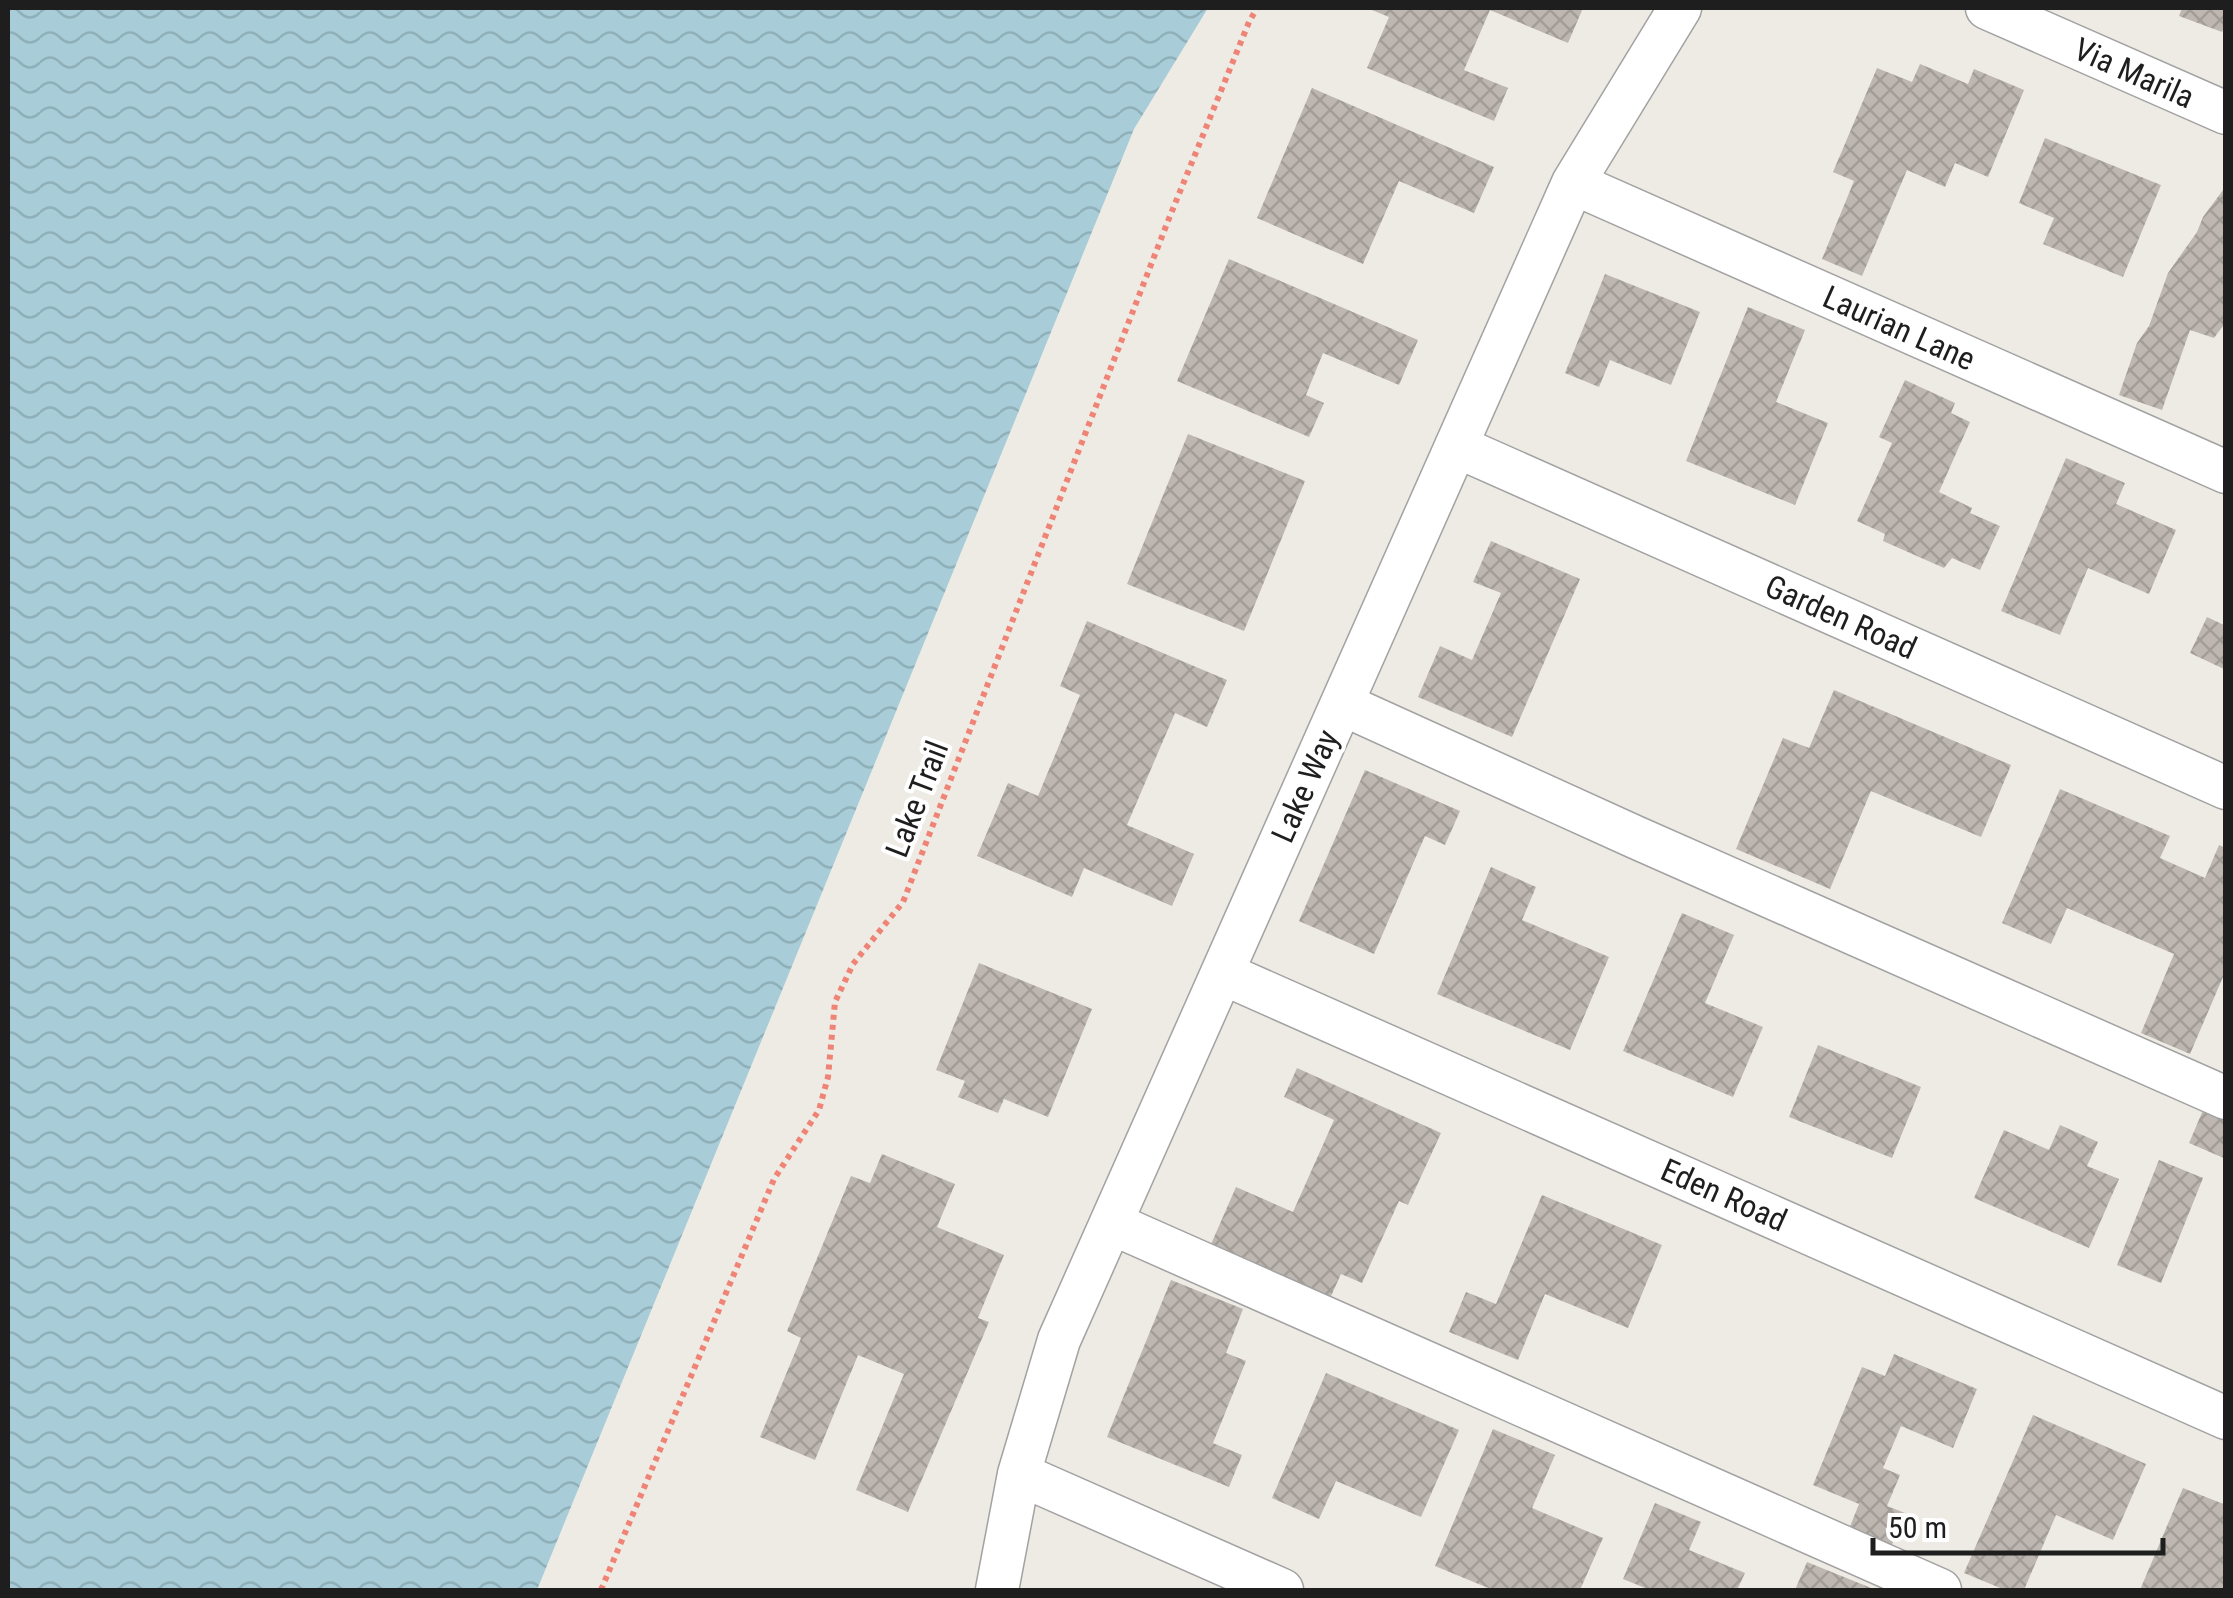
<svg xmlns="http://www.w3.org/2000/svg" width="2233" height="1598" font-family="'Roboto Condensed',sans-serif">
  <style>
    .water { fill: url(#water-waves) }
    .building { fill: url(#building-cross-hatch) }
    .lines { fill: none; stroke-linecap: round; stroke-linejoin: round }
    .minor-casing { stroke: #a2a2a2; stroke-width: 45 }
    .path { stroke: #ef8375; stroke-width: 6; stroke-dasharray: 5 5; stroke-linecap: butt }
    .minor { stroke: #fff; stroke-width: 42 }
    .labels { text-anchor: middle; stroke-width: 8; stroke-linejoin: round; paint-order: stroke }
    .street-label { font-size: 32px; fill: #1e1e1e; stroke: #fff }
  </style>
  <defs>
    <pattern id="water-waves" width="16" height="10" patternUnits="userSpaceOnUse" patternTransform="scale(2.5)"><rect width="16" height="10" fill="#a8cdd8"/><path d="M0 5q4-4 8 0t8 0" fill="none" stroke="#90b0b9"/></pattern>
    <pattern id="building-cross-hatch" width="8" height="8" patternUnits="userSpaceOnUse" patternTransform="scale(2.5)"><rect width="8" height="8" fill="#beb7b1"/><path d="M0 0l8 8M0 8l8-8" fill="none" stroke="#a39d98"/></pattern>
  </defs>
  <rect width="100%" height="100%" fill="#eeebe5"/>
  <path class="water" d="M8,8h1200l-74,121 -597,1461h-529z"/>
  <path class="building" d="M1367,8h216l-15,35 -78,-33 -26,60 44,18 -14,33 -127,-53 22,-51z
    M2182,8h44v15l-4,9 -43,-16z
    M1920,64l48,20 6,-15 50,21 -36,87 -33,-14 -10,24 -38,-17 -45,106 -40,-17 32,-78 -21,-9 44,-104 35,14z
    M1312,88l182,79 -20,46 -75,-32 -36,83 -106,-46z
    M2045,138l116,47 -38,92 -80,-33 11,-26 -35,-15z
    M2226,186v136l-12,16 -24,-8 -28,80 -43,-15 18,-52 12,-17 19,-53 29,-41 6,-15z
    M1229,259l189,81 -19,45 -76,-32 -17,42 18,8 -15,34 -132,-56z
    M1605,274l95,38 -29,73 -61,-25 -11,27 -34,-14z
    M1748,307l57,23 -29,72 52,21 -33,82 -109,-44z
    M1905,380l50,23 -4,10 19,9 -31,70 33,16 -2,5 30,13 -20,44 -28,-12 -8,10 -61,-27 2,-7 -28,-13 35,-78 -13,-6z
    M1188,434l117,47 -61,150 -117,-47z
    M2066,458l59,25 -9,21 60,26 -27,64 -61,-26 -28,67 -59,-24z
    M1491,541l89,38 -68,158 -94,-40 22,-51 32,14 29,-67 -28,-11z
    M2207,617l19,9v44l-36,-17z
    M1087,621l140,59 -20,47 -32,-14 -48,112 67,29 -22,52 -88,-38 -12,29 -95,-41 31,-73 30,13 42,-101 -20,-9z
    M1834,690l177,75 -30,72 -110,-46 -41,98 -94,-40 47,-111 26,10z
    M1365,770l95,41 -15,34 -20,-9 -51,118 -75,-33z
    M2060,789l110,47 -10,22 45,20 14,-33 7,3v122l-36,84 -49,-21 33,-79 -107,-46 -16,36 -49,-21z
    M1491,867l45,20 -14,33 87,37 -39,93 -133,-56z
    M1682,913l52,22 -29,68 58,24 -30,70 -110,-46z
    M979,963l113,46 -44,108 -44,-18 -6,14 -40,-16 7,-16 -29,-11z
    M1818,1045l103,42 -29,71 -103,-41z
    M1297,1068l144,65 -33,72 -9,-4 -37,82 -21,-9 -14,31 -119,-54 28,-64 57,25 41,-92 -50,-23z
    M2204,1108l22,9v42l-37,-16z
    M2060,1125l38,17 -11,24 32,13 -30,69 -115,-50 30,-68 45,20z
    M882,1154l73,30 -18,43 67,28 -26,63 11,4 -81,190 -52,-22 48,-116 -46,-19 -43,105 -55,-23 41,-99 -14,-7 64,-155 19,7z
    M2159,1160l44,18 -42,105 -44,-18z
    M1542,1195l120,50 -34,83 -83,-34 -27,66 -69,-28 17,-40 30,12z
    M1171,1280l72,29 -17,44 20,8 -33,82 29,12 -13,32 -122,-50z
    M1894,1354l83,35 -24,59 -52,-22 -18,42 17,7 -13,31 18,7 -16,39 -42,-18 12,-30 -46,-19 49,-118 23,9z
    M1326,1373l133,57 -38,87 -85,-36 -17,38 -47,-21z
    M2033,1415l113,49 -33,76 -57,-25 -32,75h-19l-41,-17z
    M1493,1429l62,26 -23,53 71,30 -23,52h-87l-58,-24z
    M2183,1488l43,17v85h-86z
    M1655,1503l46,19 -12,28 56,23 -8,17h-87l-27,-11z
    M1807,1562l69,28h-81z"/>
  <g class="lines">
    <defs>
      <path id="minor" d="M1987,8l239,105
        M1573,183l653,289
        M1456,446l770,342
        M1342,704l293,133 591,261
        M1222,973l1004,445
        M1111,1223l829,367
        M1019,1474l263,116
        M997,1590l22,-116 40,-134 514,-1157 107,-175"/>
    </defs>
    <use href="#minor" class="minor-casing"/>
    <path class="path" d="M601,1590l173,-411 45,-69 9,-33 7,-75 18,-38 50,-62 265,-681 81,-199 8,-14"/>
    <use href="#minor" class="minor"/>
  </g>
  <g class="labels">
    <g class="street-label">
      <text transform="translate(2134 73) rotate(24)" y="11">Via Marila</text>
      <text transform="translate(1899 328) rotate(24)" y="11">Laurian Lane</text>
      <text transform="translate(1841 617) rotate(24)" y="11">Garden Road</text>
      <text transform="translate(1305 786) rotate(-66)" y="11">Lake Way</text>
      <text transform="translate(917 799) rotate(-69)" y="11">Lake Trail</text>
      <text transform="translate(1724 1195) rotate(24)" y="11">Eden Road</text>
    </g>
  </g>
  <rect width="2233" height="1598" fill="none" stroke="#1e1e1e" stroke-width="20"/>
  <path d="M1873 1538v15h290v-15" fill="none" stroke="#1e1e1e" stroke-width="5"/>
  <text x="1888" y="1538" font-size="30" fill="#1e1e1e" stroke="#ffffff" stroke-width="8" paint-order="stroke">50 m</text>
</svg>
